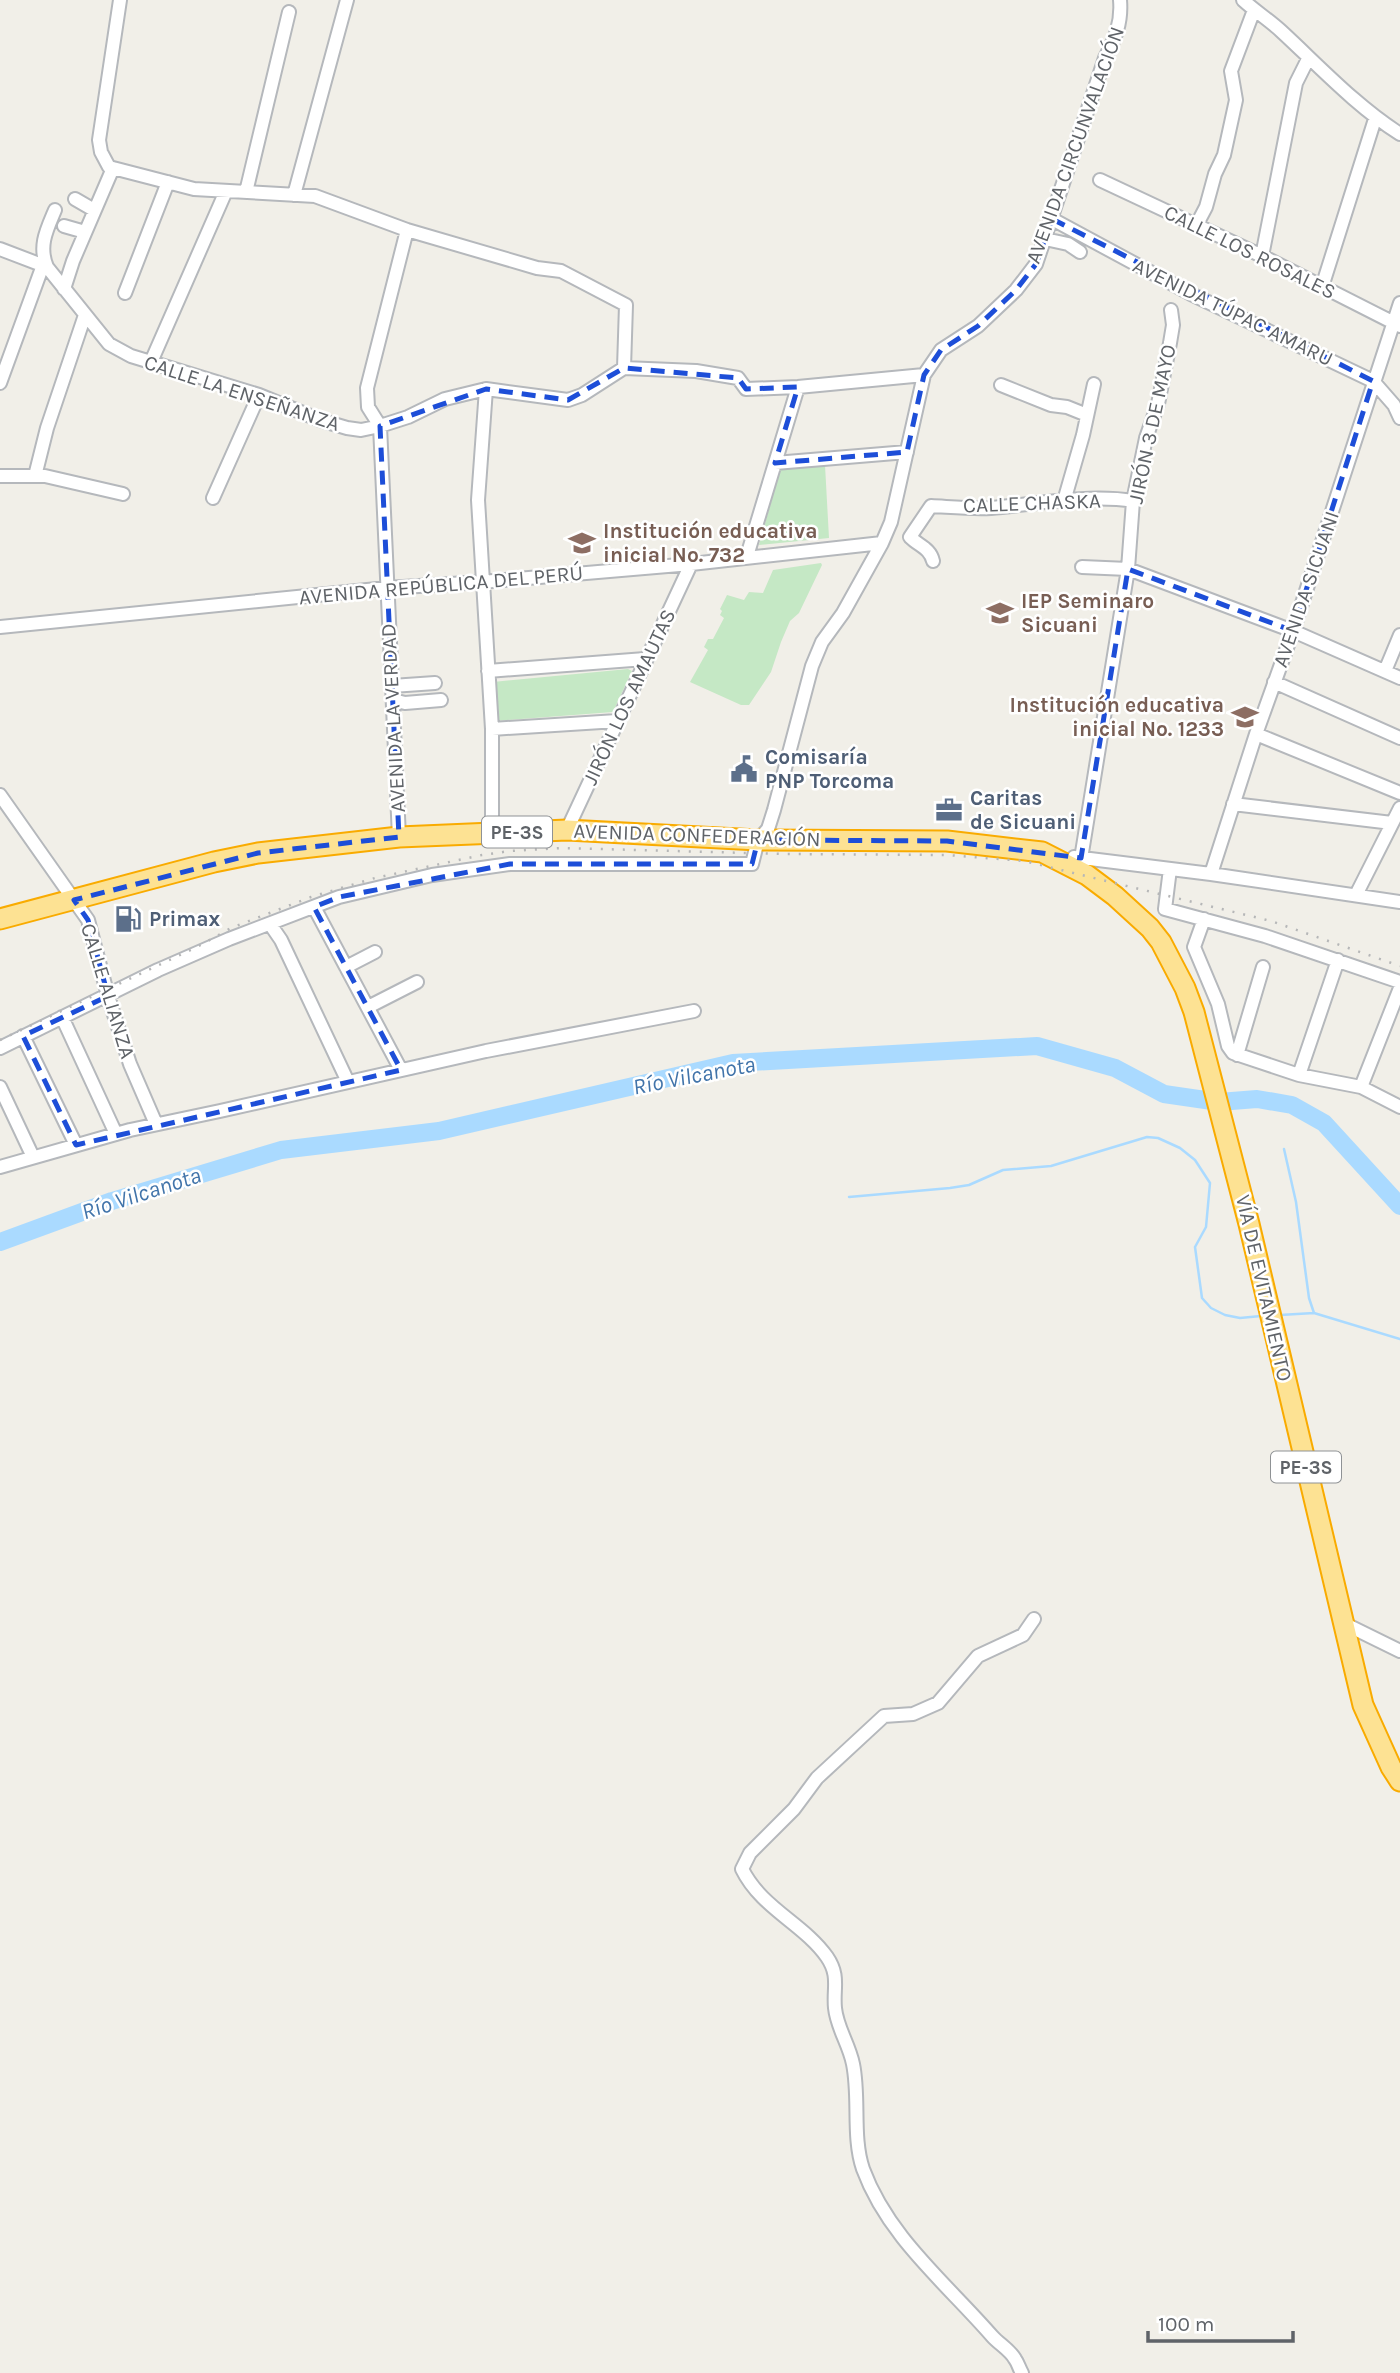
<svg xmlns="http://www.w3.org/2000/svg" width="1400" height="2373" font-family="Karla,sans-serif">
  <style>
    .green { fill: #c5e8c5 }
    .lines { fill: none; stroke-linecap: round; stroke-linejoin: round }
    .stream { stroke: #aadaff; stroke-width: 2.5 }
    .river { stroke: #aadaff; stroke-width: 18 }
    .minor-casing { stroke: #b5b8bc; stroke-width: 16 }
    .highway-casing { stroke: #f9ab00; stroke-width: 23 }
    .minor { stroke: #fff; stroke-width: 12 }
    .highway { stroke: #fde293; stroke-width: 19 }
    .rail { stroke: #b6b7b8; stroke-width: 2.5; stroke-dasharray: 2 9; stroke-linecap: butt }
    .marked { fill: none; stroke: #1d4ed8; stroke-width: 5; stroke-dasharray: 14 9; stroke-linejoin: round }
    .labels { text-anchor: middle; stroke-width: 5; stroke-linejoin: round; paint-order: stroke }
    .shield { fill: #fff; stroke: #8f9295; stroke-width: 2 }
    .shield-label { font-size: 19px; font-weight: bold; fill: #5f6368 }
    .street-label { font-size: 21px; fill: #5f6368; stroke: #fff }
    .education-label { font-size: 21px; font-weight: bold; fill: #785e54; stroke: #fff; text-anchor: start }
    .service-label { font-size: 21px; font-weight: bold; fill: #4e5e75; stroke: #fff; text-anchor: start }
    .water-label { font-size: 23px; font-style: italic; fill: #4174aa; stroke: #fff }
  </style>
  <rect width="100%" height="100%" fill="#f1efe8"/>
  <path class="green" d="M825,465l4,73 -70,7 21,-75z
    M821,563l1,2 -23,48 -9,8 -9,21 -10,30 -22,33h-8l-51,-23 18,-32 -4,-3 4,-8h5l11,-21 -4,-3 2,-4 -2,-2 7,-14 17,5 5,-8 14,1 10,-23z
    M628,669l4,2 -19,41 -118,9 -2,-39z"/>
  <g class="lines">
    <path class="stream" d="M1284,1149l12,53 13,96 5,15
      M849,1197l101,-9 19,-3 34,-15 48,-4 96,-29 11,1 22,10 15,12 15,23 -4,44 -11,20 7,51 9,10 14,7 15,3 21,-2
      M1280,1315l34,-2 86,26"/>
    <path class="river" d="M0,1242l112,-41 169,-51 158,-19 294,-68 304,-17 78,22 49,26 55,8 38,-3 35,6 32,18 76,83"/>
    <defs>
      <path id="minor" d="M120,0l-21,140 2,12 8,15 85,22 121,7 92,34 130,38 24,3 65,34 -2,63
        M1243,0c12,11 26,20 38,31 38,35 75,75 119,103
        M1100,180l162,76 138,70
        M246,192l43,-180
        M294,195l53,-195
        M75,199l19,11
        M1052,219l139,75 182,87 21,24 6,13
        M64,226l21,6
        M1196,226l10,-19 9,-33 9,-19 12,-55 -5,-29 23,-61
        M1045,239l23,5 12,8
        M0,249l47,18 62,77 22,12 128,39 61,25 27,8 14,2 19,-4 28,-9 37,-18 41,-10 82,11 14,-5 42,-27 72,3 42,7 8,11 52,-2 126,-12
        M1262,256l34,-173 12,-24
        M47,267c-9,-21 0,-38 8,-57
        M1322,287l53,-168
        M64,289l9,-28 40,-93
        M125,293l43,-111
        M151,362l75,-171
        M0,383l43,-118
        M1001,385l50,20 16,2 20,8
        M486,389l-8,111 14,229v103
        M775,463l132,-11
        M0,476h45l78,18
        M35,476l12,-48 38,-113
        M213,498l46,-103
        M1064,501l19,-66 11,-51
        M747,556l51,-169
        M933,561c-3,-13 -14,-15 -23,-24l21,-31c20,1 40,3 60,2 45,-4 98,-14 142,-7
        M1082,567l46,2 165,62 107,47
        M0,627l387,-39 95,-6 209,-18 191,-21
        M488,671l157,-12
        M1385,671l15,-36
        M1274,682l126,56
        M392,686l43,-3
        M393,700l12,3 36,-3
        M492,729l125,-8
        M1256,734l144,59
        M0,795l88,125 20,76 22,68 26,60
        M1233,804l159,19
        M567,830l124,-266
        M399,837l-19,-411 -12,-19 -1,-19 40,-158
        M1074,857l137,17 189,28
        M1170,869l-5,40 100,27 135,46
        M1079,871l49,-302 5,-68 13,-63 12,-34 12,-61 3,-18 -2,-15
        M1211,874l45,-140 37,-103 107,-328
        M1356,895l44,-87
        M314,907l87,163
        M1204,919l-10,28 24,57 10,42 5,7 66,22 62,12 39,20
        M270,924l11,16 67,142
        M346,967l29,-15
        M368,1007l49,-25
        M62,1017l54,117
        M23,1036l53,109
        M0,1048l158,-78 71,-31 110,-42 93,-22 78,-11h242l6,-24 10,-11 6,-19 38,-144 10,-24 21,-29 39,-70 9,-21 33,-147 17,-25 37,-24 38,-36 20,-26 69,-206c10,-19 17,-35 15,-58
        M1237,1055l26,-88
        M1299,1075l39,-115
        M0,1087l33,70
        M1361,1087l39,-99
        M0,1167l130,-37 90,-19 266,-60 208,-40
        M1343,1623l57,28
        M1022,2373c-3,-5 -4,-10 -7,-14 -5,-9 -16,-15 -23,-23 -46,-53 -104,-99 -129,-167 -11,-32 -3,-71 -10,-105 -4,-20 -16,-36 -18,-56 -2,-20 5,-32 -8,-51 -23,-33 -66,-49 -85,-88l8,-16 44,-44 23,-31 67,-62 29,-2 25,-11 40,-47 45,-21 11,-16"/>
      <path id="highway" d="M0,919l214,-57 44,-9 141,-16 168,-7 191,10 189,1 95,11 45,23 28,21 35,32 11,14 24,46 9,24 55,212 114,481 28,62 9,14"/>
    </defs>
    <use href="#minor" class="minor-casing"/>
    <use href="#highway" class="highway-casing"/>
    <use href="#minor" class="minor"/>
    <use href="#highway" class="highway"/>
    <path class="rail" d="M0,1040l197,-93 34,-19 80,-31 64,-19 107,-23 28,-4 53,-3 221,6 163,1 77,6 247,60 129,45"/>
  </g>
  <path class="marked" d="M1052,219l321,162 -80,250 -165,-62 -47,289 -134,-17 -189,-1 -6,24h-242l-171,33 -25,10 87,163 -325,75 -53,-109 85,-40 -20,-76 -14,-20 184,-47 141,-16 -19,-411 106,-37 82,11 56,-32 114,10 8,11 52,-2 -23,76 132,-11 17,-77 17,-25 37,-24 38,-36 20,-26z"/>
  <defs>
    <symbol id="school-bare" viewBox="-9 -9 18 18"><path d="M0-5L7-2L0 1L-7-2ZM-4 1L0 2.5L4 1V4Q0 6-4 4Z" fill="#8d6e63" stroke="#fff" stroke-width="2.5" paint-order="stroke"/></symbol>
    <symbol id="university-bare" viewBox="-9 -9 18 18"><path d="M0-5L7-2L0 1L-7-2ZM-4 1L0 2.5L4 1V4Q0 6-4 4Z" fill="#8d6e63" stroke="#fff" stroke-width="2.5" paint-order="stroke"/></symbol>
    <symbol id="civic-bare" viewBox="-9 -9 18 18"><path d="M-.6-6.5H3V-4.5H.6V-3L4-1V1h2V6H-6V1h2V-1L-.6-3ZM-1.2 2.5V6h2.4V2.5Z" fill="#5c6f8a" stroke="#fff" stroke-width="2.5" paint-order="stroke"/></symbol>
    <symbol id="office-bare" viewBox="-9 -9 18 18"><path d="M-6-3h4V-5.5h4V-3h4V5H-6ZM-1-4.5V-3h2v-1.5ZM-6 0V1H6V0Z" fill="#5c6f8a" stroke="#fff" stroke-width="2.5" paint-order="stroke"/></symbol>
    <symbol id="fuel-bare" viewBox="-9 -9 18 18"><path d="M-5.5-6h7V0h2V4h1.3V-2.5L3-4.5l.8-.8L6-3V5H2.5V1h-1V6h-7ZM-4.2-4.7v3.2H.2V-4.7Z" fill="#5c6f8a" stroke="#fff" stroke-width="2.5" paint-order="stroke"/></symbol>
  </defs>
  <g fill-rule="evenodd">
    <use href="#school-bare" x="563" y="524" width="38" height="38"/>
    <use href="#university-bare" x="981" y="594" width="38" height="38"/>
    <use href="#school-bare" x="1226" y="698" width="38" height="38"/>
    <use href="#civic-bare" x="725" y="750" width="38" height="38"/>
    <use href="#office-bare" x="930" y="791" width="38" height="38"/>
    <use href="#fuel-bare" x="109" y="900" width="38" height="38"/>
  </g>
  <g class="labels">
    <g class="shield">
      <rect x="482" y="816.5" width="70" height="31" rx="5"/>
      <rect x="1271" y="1451.5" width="70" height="31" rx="5"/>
    </g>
    <g class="shield-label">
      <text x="517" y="839">PE-3S</text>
      <text x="1306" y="1474">PE-3S</text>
    </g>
    <g class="street-label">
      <text transform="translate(1075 145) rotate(-70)" y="7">AVENIDA CIRCUNVALACIÓN</text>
      <text transform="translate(1250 252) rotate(26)" y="7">CALLE LOS ROSALES</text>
      <text transform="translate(1233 312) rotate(26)" y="7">AVENIDA TÚPAC AMARU</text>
      <text transform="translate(242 393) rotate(18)" y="7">CALLE LA ENSEÑANZA</text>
      <text transform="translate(1152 424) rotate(-78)" y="7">JIRÓN 3 DE MAYO</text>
      <text transform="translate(1032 503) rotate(-2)" y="7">CALLE CHASKA</text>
      <text transform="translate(441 585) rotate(-5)" y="7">AVENIDA REPÚBLICA DEL PERÚ</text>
      <text transform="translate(1306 589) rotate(-71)" y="7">AVENIDA SICUANI</text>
      <text transform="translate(629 697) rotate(-65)" y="7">JIRÓN LOS AMAUTAS</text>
      <text transform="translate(393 718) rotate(-93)" y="7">AVENIDA LA VERDAD</text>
      <text transform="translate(697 835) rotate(2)" y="7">AVENIDA CONFEDERACIÓN</text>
      <text transform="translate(108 991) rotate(73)" y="7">CALLE ALIANZA</text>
      <text transform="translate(1264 1288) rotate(77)" y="7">VÍA DE EVITAMIENTO</text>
    </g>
    <g class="education-label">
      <text x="603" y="538">Institución educativa<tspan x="603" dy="24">inicial No. 732</tspan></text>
      <text x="1021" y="608">IEP Seminaro<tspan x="1021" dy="24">Sicuani</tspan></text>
      <text x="1224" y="712" text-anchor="end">Institución educativa<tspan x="1224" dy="24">inicial No. 1233</tspan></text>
    </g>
    <g class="service-label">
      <text x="765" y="764">Comisaría<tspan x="765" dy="24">PNP Torcoma</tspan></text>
      <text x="970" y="805">Caritas<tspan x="970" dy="24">de Sicuani</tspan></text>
      <text x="149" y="926">Primax</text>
    </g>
    <g class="water-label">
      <text transform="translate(694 1075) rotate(-11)" y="8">Río Vilcanota</text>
      <text transform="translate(141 1193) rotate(-18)" y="8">Río Vilcanota</text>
    </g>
  </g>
  <path d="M1148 2331v10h145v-10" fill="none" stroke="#5f6368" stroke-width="3.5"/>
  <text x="1158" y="2331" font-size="21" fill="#5f6368" stroke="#ffffff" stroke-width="5" paint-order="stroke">100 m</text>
</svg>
